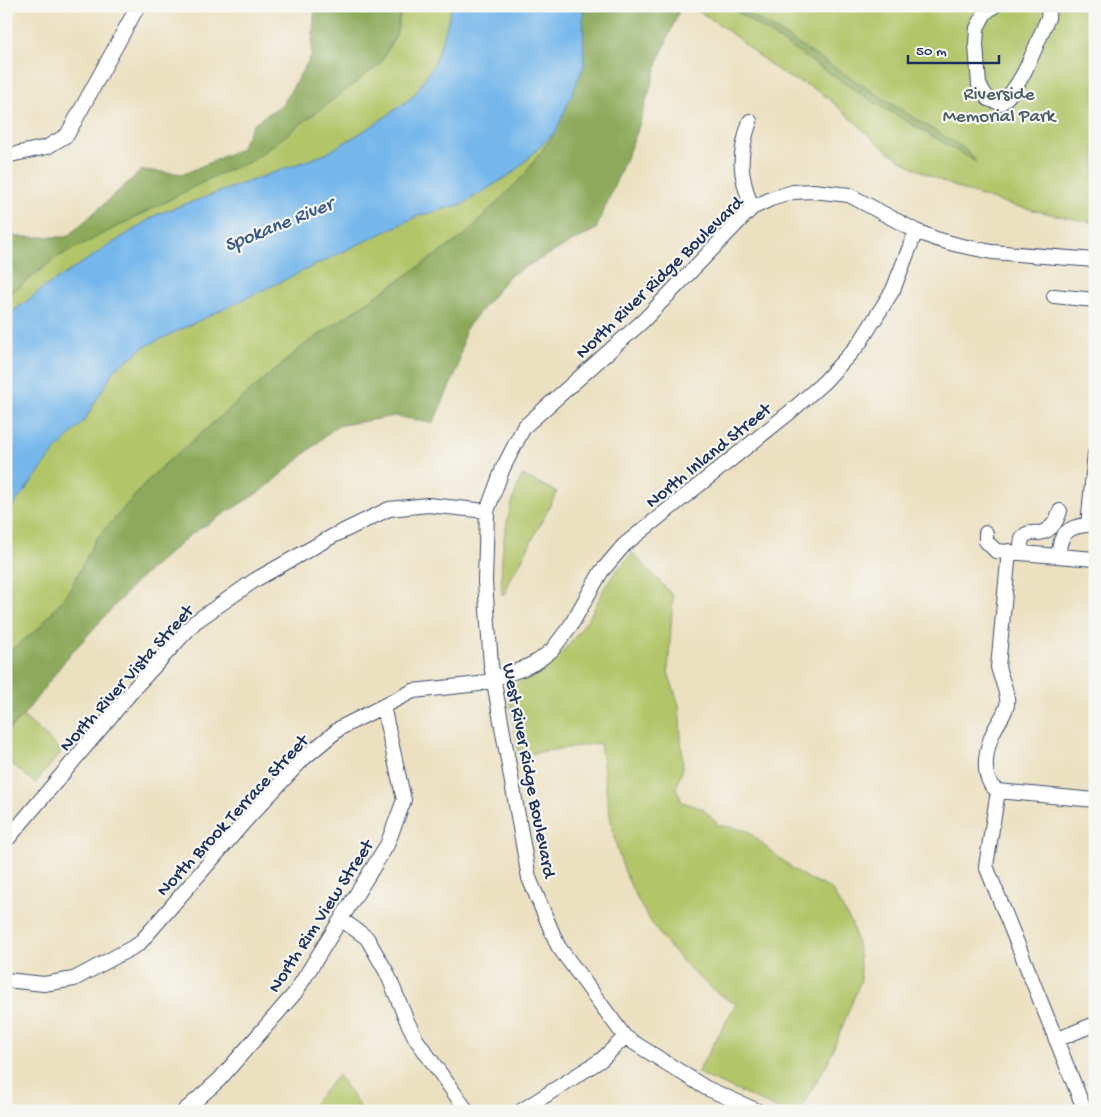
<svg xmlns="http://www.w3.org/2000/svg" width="1101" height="1117" font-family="'Gochi Hand',sans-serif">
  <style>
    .green { fill: #b2c568; stroke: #667a63 }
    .forest { fill: #8daa5c; stroke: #546c5d }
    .water { fill: #76b7eb; stroke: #4873a4 }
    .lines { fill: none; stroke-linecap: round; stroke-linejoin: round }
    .minor-casing { stroke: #3a4a6d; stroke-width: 16 }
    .minor { stroke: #fff; stroke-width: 14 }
    .labels { text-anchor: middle; stroke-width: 4.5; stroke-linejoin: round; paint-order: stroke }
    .park-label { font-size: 19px; fill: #485c61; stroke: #f6f6f2 }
    .street-label { font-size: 19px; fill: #1b2f5e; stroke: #f6f6f2 }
    .water-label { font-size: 20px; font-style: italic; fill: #365888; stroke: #f6f6f2 }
  </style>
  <rect width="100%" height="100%" fill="#f6f6f2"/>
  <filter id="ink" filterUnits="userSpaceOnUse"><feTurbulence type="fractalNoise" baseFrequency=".02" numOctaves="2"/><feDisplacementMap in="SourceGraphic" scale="10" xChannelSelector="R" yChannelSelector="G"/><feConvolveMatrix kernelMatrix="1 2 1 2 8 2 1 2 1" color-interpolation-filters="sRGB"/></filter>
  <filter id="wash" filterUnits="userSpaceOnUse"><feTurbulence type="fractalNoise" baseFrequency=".0096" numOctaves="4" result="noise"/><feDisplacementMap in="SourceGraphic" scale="20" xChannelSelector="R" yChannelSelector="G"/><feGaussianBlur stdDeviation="1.12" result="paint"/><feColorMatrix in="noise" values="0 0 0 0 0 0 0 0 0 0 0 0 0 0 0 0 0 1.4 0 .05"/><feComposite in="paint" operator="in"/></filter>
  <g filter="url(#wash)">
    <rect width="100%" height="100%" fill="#ebe0bf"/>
    <path class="green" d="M402,6h50l-8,30 -10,28 -20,32 -37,27 -51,31 -168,60 -113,73 -39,30v-20l50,-39 165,-85 31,-12 128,-97 16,-29z
      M688,6h407v217c-71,-14 -134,-26 -197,-65 -24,-15 -43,-38 -66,-56 -6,-6 -14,-11 -21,-15 -9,-5 -20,-7 -28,-13 -32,-22 -60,-52 -95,-68z
      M556,131l-31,43 -61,62 -161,110 -146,125 -61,68 -28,54 -30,36 -32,25v-139l50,-66 28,-28 30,-51 30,-23 195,-94 79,-37 45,-12 51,-32z
      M522,475l35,17 -40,77c-6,7 -12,14 -10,23l-5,3c-3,-41 4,-82 20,-120z
      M633,553l40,43 -5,76 11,33 4,63 -7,20 6,14 21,7 16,16 29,6 20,18 32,25 31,15 21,35 7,29 2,27 -33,82 -29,49h-16l-86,-38 39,-69c-9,-5 -18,-10 -26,-17 -46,-38 -81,-88 -95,-147 -8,-32 -10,-65 -15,-97l-81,12 -9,-54v-6l6,-11 21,-11 18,-12 20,-24 15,-21 15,-29 12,-17z
      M23,716l39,35 -27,32 -29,-24v-27z
      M338,1075l25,36h-56z"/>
    <path class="forest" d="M315,6h87l-6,29 -16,29 -128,97 -31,12 -165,85 -50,39v-78l5,-1 3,19h53l75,-67 42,4 56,-25 13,-25 30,-20 28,-48z
      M583,6h98l-22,53 -22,73 -41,97 -87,47 -44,54 -7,38 -25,55 -39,-7 -57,10 -73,63 -74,46 -53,46 -71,78 -43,57 -17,16v-78l32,-25 30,-36 28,-54 61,-68 146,-125 161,-110 61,-62 31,-43 28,-65z
      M728,6c27,8 65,35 90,51 46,29 92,59 139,87l11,8 8,10 -111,-65z"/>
    <path class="water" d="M452,6h131l1,60 -28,65 -42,41 -51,32 -45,12 -274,131 -30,23 -30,51 -28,29 -50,65v-198l39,-30 113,-73 168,-60 51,-31 37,-27 20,-32 10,-28z"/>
  </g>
  <g filter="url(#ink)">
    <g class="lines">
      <defs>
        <path id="minor" d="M994,6l-9,7 -8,15 -1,17 3,40 9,14 13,4c22,-17 35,-59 47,-85l1,-12
          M750,121c-12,36 -11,52 2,87
          M6,156l41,-9 20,-12 71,-129
          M1054,296l41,4
          M986,533v8l10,10 99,8
          M1021,552c0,-8 -1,-18 10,-19 4,-1 8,1 12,-1 10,-3 14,-12 17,-21
          M1059,555c0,-20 8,-29 29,-30l7,-72
          M998,791c-3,-2 -7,-5 -8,-8 -8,-14 -3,-37 3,-50 4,-10 12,-18 14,-28 2,-10 -6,-26 -9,-38l11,-116
          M6,841l132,-157 57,-62 60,-42 78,-44 56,-27 39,-4 59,6
          M341,919l26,19 20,35 20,48 9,18 51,72
          M6,980l38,4 30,-5 65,-35 107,-124 57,-61 37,-31 73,-37 66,-7 43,-15 16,-8 14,-11 19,-25 30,-53 23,-27 165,-132 35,-31 35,-38 34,-54 23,-59
          M1056,1040l39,-16
          M184,1111l35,-31 76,-87 92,-148 17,-45 -21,-94
          M521,1111l80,-51 24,-23
          M758,1111l-52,-23 -81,-51 -67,-91 -29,-68 -38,-213 -6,-83 2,-71 16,-43 21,-41 119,-106 109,-113 19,-9 22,-7 20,-1 36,4 67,36 20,8 22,6 34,7 103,8
          M1085,1111l-99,-245 12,-75 97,9"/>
      </defs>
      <use href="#minor" class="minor-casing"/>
      <use href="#minor" class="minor"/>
    </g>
  </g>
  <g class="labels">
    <g class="park-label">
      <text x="999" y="99">Riverside<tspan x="999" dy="22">Memorial Park</tspan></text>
    </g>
    <g class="street-label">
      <text transform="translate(658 276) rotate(-44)" y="7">North River Ridge Boulevard</text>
      <text transform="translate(707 454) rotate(-39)" y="7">North Inland Street</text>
      <text transform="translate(125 677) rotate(-48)" y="7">North River Vista Street</text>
      <text transform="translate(531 770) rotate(79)" y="7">West River Ridge Boulevard</text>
      <text transform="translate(231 814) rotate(-47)" y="7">North Brook Terrace Street</text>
      <text transform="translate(319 915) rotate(-57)" y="7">North Rim View Street</text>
    </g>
    <g class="water-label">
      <text transform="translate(278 223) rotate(-22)" y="7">Spokane River</text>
    </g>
  </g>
  <rect width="1101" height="1117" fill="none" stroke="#f6f6f2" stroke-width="25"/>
  <path d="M908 55v8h91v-8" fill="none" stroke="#1b2f5e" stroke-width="2.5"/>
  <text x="916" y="55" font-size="15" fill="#1b2f5e" stroke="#f6f6f2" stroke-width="4" paint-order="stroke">50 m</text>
</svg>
